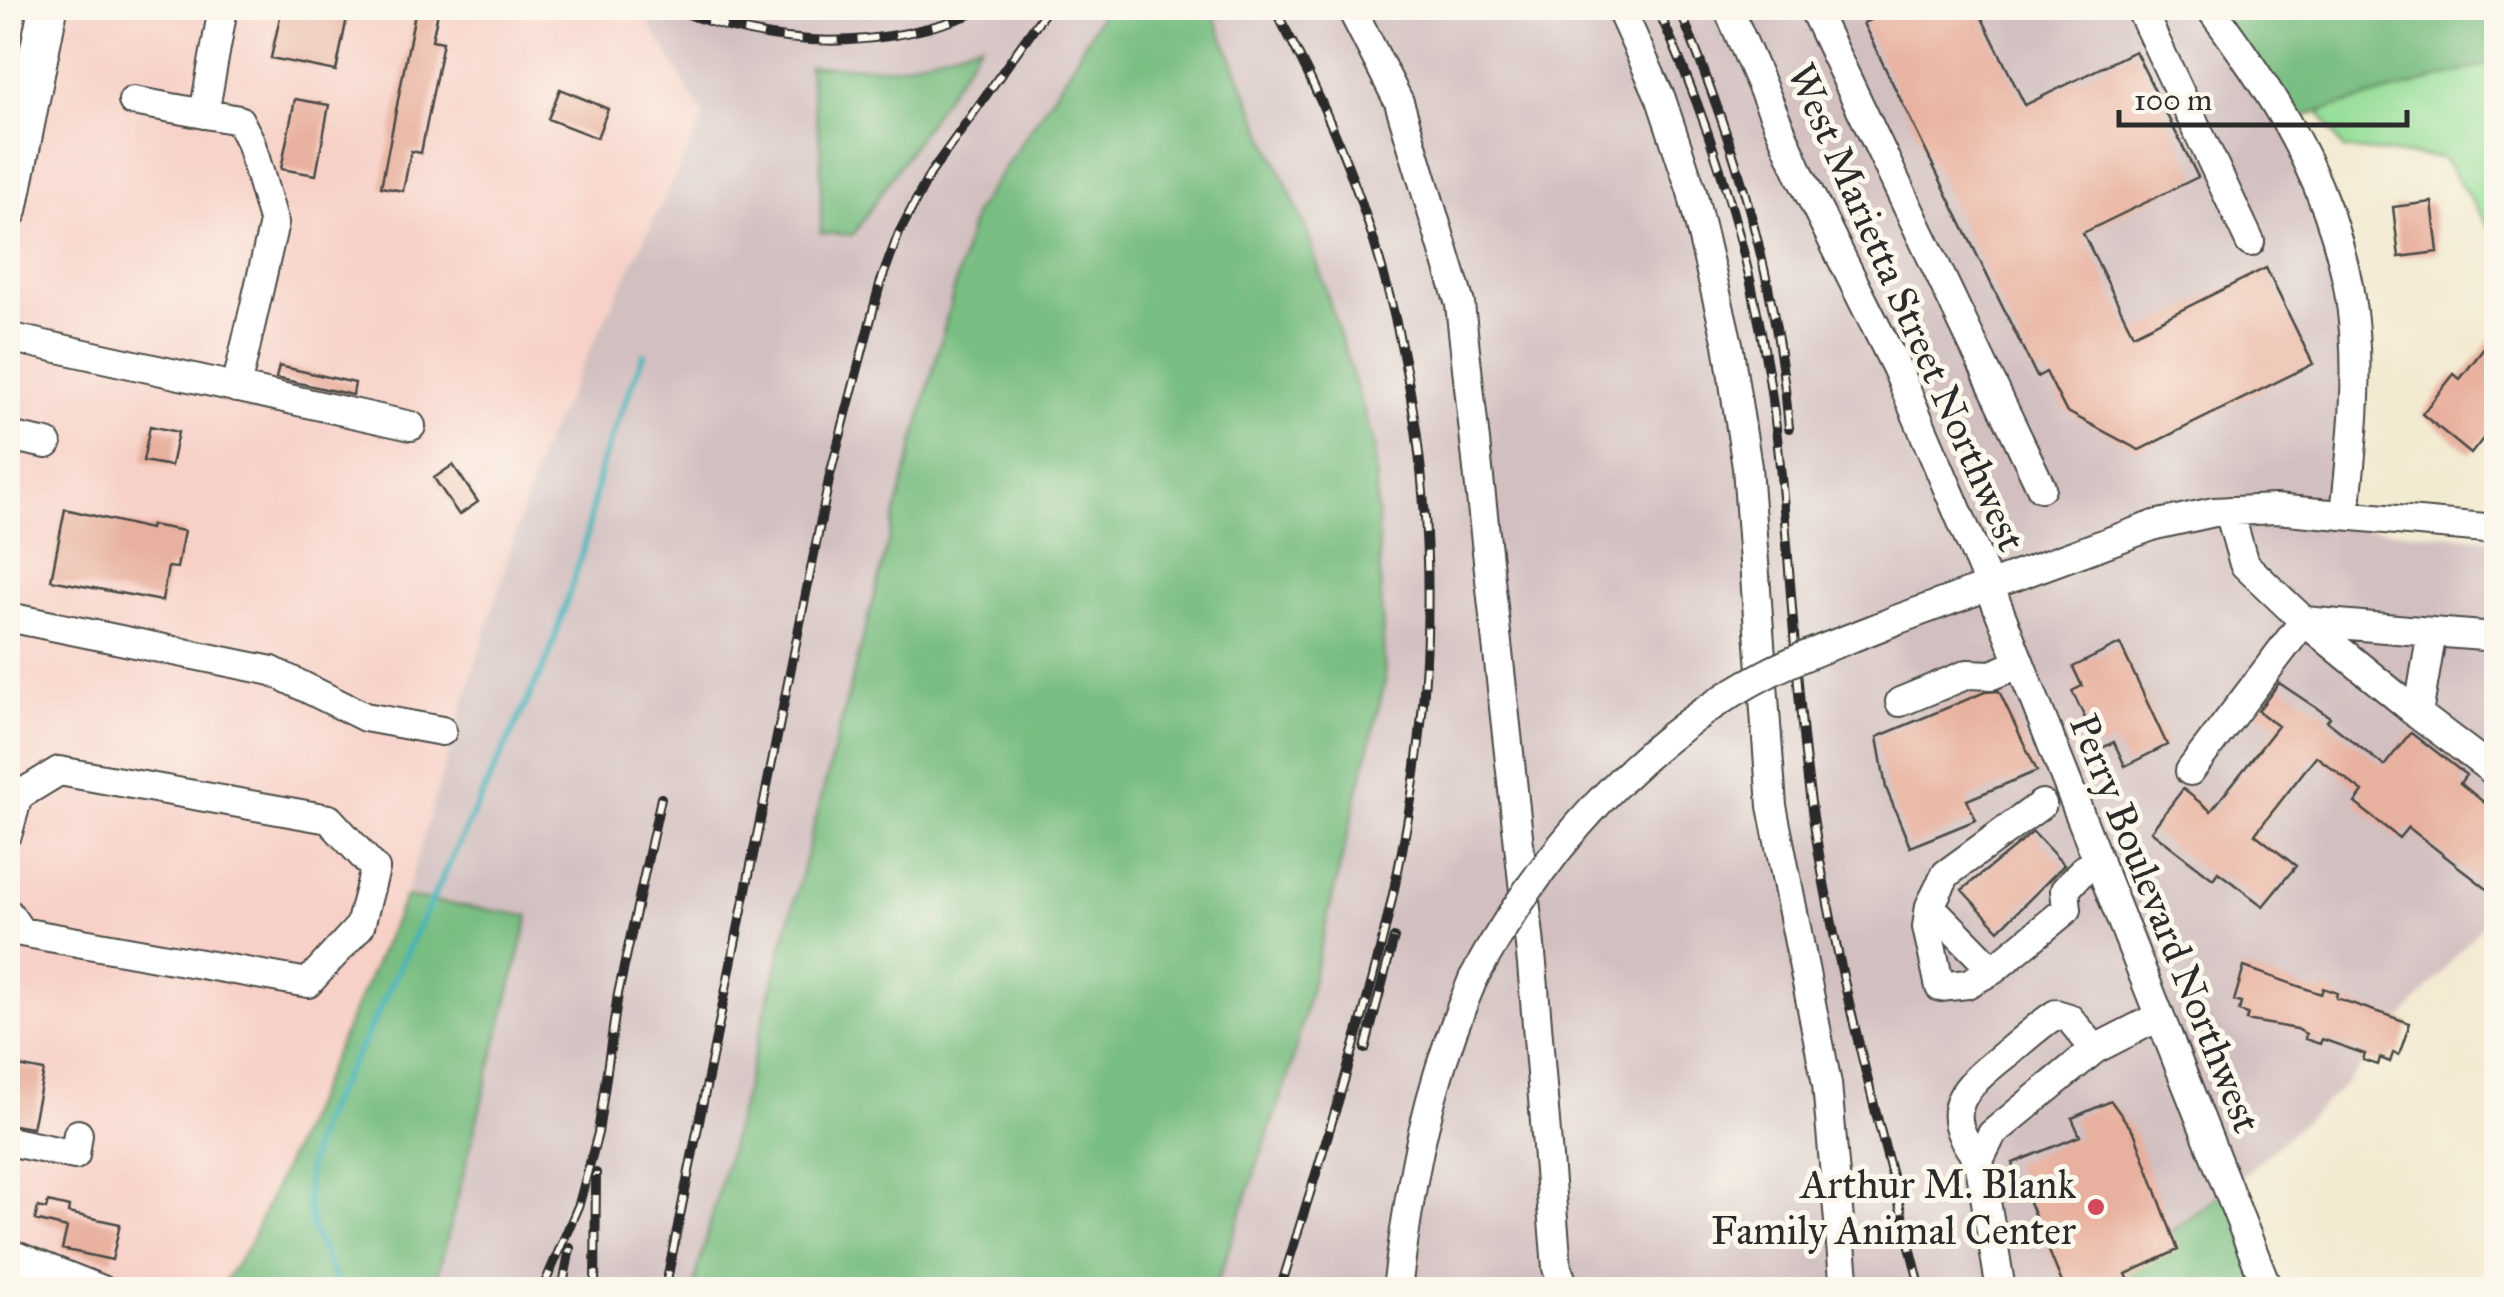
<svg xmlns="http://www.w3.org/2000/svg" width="2504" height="1297" font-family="'IM FELL Great Primer',serif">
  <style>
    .built { fill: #f7d1c8 }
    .industrial { fill: #d2bfc0 }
    .green { fill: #96de99; stroke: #608462; stroke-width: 2.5 }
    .forest { fill: #78bd81; stroke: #527456; stroke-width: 2.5 }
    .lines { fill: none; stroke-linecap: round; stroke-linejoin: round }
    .stream { stroke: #42b2ba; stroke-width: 6 }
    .building { fill: #e8b09e }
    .minor-casing { stroke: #494844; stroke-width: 32 }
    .major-casing { stroke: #494844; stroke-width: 42 }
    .minor { stroke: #fff; stroke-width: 28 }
    .major { stroke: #fff; stroke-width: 38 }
    .rail-casing { stroke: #2b2b2b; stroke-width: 10 }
    .rail { stroke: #fbf7ec; stroke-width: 6; stroke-dasharray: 19; stroke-linecap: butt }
    .minor-bridge-casing { stroke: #494844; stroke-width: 32; stroke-linecap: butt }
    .minor-bridge { stroke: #fff; stroke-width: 28 }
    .poi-dot { fill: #d1495b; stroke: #fbf7ec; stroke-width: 4 }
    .labels { text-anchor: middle; stroke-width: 10; stroke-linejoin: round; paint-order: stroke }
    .street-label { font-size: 40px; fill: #2b2b2b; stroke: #fbf7ec }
    .poi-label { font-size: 40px; fill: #2b2b2b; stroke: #fbf7ec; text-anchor: end }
  </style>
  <rect width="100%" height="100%" fill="#fbf7ec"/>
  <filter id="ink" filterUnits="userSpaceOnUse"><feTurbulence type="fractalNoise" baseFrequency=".01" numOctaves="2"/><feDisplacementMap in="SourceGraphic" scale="20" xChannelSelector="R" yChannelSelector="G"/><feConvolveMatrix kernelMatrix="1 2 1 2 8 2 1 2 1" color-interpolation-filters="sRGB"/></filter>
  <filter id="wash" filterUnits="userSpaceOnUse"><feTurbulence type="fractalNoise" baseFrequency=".0048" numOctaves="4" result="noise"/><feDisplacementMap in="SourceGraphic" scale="40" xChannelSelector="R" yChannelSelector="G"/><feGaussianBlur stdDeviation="2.25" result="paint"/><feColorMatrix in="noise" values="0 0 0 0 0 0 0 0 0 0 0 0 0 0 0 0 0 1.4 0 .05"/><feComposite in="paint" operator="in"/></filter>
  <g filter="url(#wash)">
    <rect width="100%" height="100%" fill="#f3ead2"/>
    <path class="built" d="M51,8h589l64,109 -164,335 -135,445 -156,348 -30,44 -211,1v-1067z"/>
    <path class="industrial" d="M640,8h464l-38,68 -92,137 -281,1076h-259l95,-372 -124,-20 135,-445 164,-335z
      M1210,8h1000l84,132 62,145 -13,242 153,12v370l-150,175 -116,103 -135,102h-880l77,-225 93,-383z"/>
    <path class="green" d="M2257,8h239v229l-53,-79 -100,-9z"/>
    <path class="forest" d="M1104,8h106l98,226 66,210 11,237 -93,383 -77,225h-522l281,-1076 92,-137z
      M2210,8h286v54l-214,60z
      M981,43l-128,192 -32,-2v-84l-13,-83 87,1z
      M405,897l124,19 -95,373h-215l30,-44z
      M2230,1187l39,103h-174z"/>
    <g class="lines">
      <path class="stream" d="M339,1290c-7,-23 -21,-42 -27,-64 -18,-65 17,-127 50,-181l187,-389 35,-109 18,-85 42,-108"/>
    </g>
    <g id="blocks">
      <path class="building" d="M282,8h67l-13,63 -65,-13z
        M416,8h23l-7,32 11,2 -22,111 -10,-2 -8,40 -22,-4z
        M1896,8h81l48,97 110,-54 63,126 -115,56 50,101 133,-66 47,96 -174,86 -73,-39 -20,-39 -9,5 -174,-354z
        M560,89l48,20 -11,29 -49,-19z
        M295,99l34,6 -13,70 -35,-6z
        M2432,202l6,50 -39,5 -6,-50z
        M2496,333v89l-25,32 -49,-40 32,-40 6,5z
        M279,366l76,17 -2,12 -77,-17z
        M150,426l28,6 -7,34 -28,-5z
        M453,465l25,37 -19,13 -25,-37z
        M65,509l85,20 1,-4 33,6 -7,37 -9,-1 -6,34 -111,-21z
        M2120,644l47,101 -42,21 -11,-24 -14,7 -28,-58 10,-5 -9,-19z
        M2279,683l51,34 -3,4 57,45 27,-34 55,43 -6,8 36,29v65l-9,12 -79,-62 -9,11 -44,-35 8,-11 -47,-36 -61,78 41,32 -33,40 -45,-34 -5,7 -62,-48 32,-42 28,22 67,-85 -20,-15z
        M1999,691l38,80 -70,29 9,20 -66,27 -24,-59 -9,-51 108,-45z
        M2033,832l31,33 -65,65 -37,-40z
        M2244,967l77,27 2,-6 14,5 -1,5 74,25 -11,32 -6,-2 -3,9 -10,-4 -2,7 -15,-5 2,-6 -43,-15 -2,5 -15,-5 1,-5 -9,-5 -51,-9 2,-6 -9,-3 2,-8 -7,-2z
        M8,1064l36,7 -12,57 -24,-4z
        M2111,1101l24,33 43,116 -52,24 7,16h-68l-52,-127 67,-27 -8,-18z
        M48,1202l21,5 -1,6 52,11 -8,36 -50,-11 5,-21 -32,-8 3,-13 8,2z"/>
    </g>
  </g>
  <g filter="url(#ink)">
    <use href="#blocks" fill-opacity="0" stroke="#494844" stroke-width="2.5"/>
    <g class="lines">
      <defs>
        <path id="minor" d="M1351,8l48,94 61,202 72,660 25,304 8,22
          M1620,8l41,91 31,93 36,152 19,123 25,339 55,278 18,206
          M1728,8l73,169 95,190 93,218 279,705
          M1813,8l228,479
          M2140,8l110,234
          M2210,8c73,98 134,197 144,323 5,61 -3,123 -9,184
          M133,101l106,19 11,21 24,82 -38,165
          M204,114l19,-106
          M8,337l403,89
          M8,436l39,8
          M8,617l264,54 93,46 77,14
          M1896,620l259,-95 59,-13 61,-3 221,20
          M2304,621l128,11 -14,82z
          M2432,632l64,5
          M1900,702l68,-28 24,1 28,-12
          M2418,714l78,59
          M2190,771l114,-150 -60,-57 -15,-53
          M2042,804l-96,70 -16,32 63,64 74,-61 -2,-19 18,-20 16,-8
          M8,832l10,-36 41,-25 270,48 46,50 -15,57 -52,57 -287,-51 -13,-19
          M1930,906l-3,21 13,60 27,-3 26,-14
          M8,1141l67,14 3,-21
          M1979,1160c-44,-51 -13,-74 28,-107 16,-13 32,-28 49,-39l13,4 26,31
          M8,1253l94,37
          M1397,1290c14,-116 30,-203 76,-311
          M2001,1290l-22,-130 13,-26 103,-85 65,-33"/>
        <path id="major" d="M8,210l40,-202"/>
      </defs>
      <use href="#minor" class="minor-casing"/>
      <use href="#major" class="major-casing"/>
      <use href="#minor" class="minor"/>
      <use href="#major" class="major"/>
      <defs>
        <path id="rail" d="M672,8c104,43 211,44 314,0
          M1274,8c119,215 170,451 149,696 -17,199 -85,396 -143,586
          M1657,8c60,129 100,270 118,412 15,122 18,246 34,368 22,169 71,336 112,502
          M1679,8c56,135 98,274 110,420
          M1365,1049l29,-111
          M542,1290l37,-86 19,-71 20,-139 43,-196
          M562,1290l8,-42
          M595,1290l1,-117
          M665,1290l165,-815 50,-191 19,-51 31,-59 118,-166"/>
      </defs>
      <use href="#rail" class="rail-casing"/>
      <use href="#rail" class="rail"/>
      <defs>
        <path id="minor-bridge" d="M1473,979c69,-126 165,-239 295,-306 40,-21 86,-35 128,-53"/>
      </defs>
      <use href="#minor-bridge" class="minor-bridge-casing"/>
      <use href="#minor-bridge" class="minor-bridge"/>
    </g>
  </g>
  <circle class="poi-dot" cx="2096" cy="1207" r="10"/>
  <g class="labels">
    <g class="street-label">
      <text transform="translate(1907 307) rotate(66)" y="14">West Marietta Street Northwest</text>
      <text transform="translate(2166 923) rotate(68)" y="14">Perry Boulevard Northwest</text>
    </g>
    <g class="poi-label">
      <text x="2076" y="1198">Arthur M. Blank<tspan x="2076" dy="46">Family Animal Center</tspan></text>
    </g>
  </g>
  <rect width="2504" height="1297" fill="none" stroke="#fbf7ec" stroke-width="40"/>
  <path d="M2119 110v15h288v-15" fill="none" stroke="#2b2b2b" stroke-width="5"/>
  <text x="2134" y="110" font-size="30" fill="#2b2b2b" stroke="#fbf7ec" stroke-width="8" paint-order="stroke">100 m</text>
</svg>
